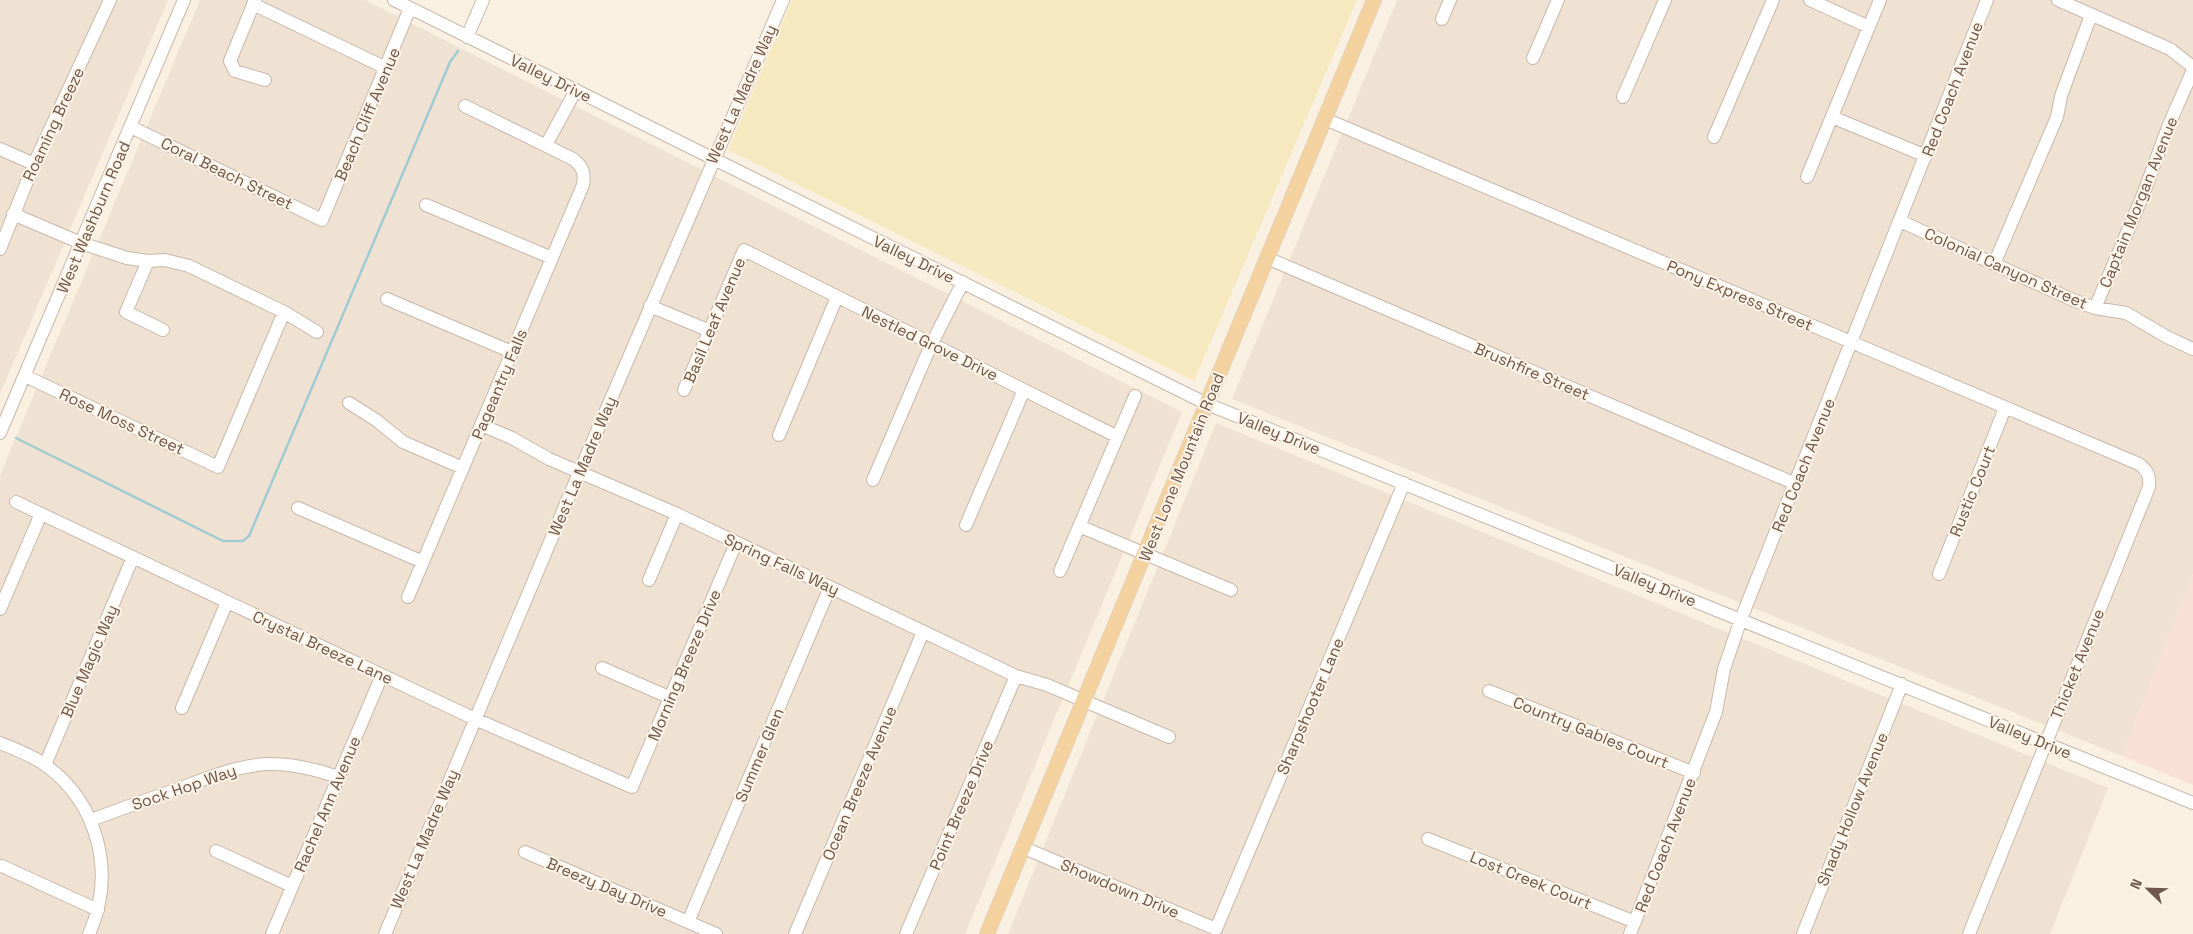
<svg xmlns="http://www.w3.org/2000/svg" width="2193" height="934" font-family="'Space Grotesk',sans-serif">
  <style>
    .residential { fill: #f0e2d2 }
    .commercial { fill: #f9e0d7 }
    .sand { fill: #f6e9c0 }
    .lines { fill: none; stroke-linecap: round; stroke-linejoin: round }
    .stream { stroke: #a0cbd2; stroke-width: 2.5 }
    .minor-casing { stroke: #c9b8aa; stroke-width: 14 }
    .major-casing { stroke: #d7d0cd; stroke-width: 16 }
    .minor { stroke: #fff; stroke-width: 12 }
    .major { stroke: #f3d2a0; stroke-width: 15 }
    .labels { text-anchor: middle; stroke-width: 4; stroke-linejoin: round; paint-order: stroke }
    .street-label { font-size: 16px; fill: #6f574b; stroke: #fdf4e8 }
  </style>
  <rect width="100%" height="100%" fill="#faf0e2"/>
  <path class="residential" d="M0,0h168l-168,394z
    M200,0h165l817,412 -217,522h-965v-459z
    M1397,0h796v574l-71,182 -890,-357z
    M1216,423l892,365 -58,146h-1042z"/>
  <path class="commercial" d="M2193,574v211l-71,-29z"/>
  <path class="sand" d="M792,0h565l-163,381 -466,-231z"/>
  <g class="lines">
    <path class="stream" d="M16,438l207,103h20l6,-5 201,-474 8,-11"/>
    <defs>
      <path id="minor" d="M255,0l-25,61 5,10 30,9
        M394,0l813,404 986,399
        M1810,0l59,27
        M2058,0l112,49 23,18
        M253,4l133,64
        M1442,19l8,-19
        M467,37l16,-37
        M1533,58l25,-58
        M1623,97l42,-97
        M1832,117l94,39
        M1325,119l814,345c9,7 11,12 10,23l-180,447
        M131,127l191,93 88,-212
        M1714,137l59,-137
        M546,145l30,-55
        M0,149l34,15
        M1807,177l73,-177
        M426,205l126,53
        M13,214l68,29 46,15 21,3 17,-1 24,6 95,46 33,20
        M1900,221l173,79 22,8 31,5 41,24 26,12
        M0,249l34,-85 76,-164
        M1267,258l529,226
        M148,261l-22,51 37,18
        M1994,264l63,-147 4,-21 30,-81
        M387,299l125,53
        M650,306l60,25
        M2095,308l48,-113 25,-68 25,-57
        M25,376l193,91 66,-155
        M684,390l60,-140 372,186
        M349,403l27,17 27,22 60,26
        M481,425l31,13 37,21 128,55 339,162 31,9 122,52
        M0,433l184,-433
        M779,435l58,-138
        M873,480l58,-135 32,-63
        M16,502l459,217 157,68 104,-244
        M298,508l125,54
        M966,525l58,-135
        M1079,526l152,64
        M1060,571l75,-175
        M1939,574l66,-166
        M649,580l28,-66
        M408,597l175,-412c2,-12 0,-18 -10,-26l-108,-53
        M0,609l41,-95
        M602,668l69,30
        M1489,691l205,82
        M182,708l45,-106
        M0,743c15,6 31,12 44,21 55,39 72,110 45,170
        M45,765l88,-208
        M91,820c29,-11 58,-21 87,-31 29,-11 57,-23 89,-25 25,-1 48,5 71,13
        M1428,839l207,83
        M1024,848l192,81 188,-446
        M216,851l76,35
        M525,852l191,82
        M2,866l96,44
        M688,922l142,-335
        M272,934l110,-259
        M385,934l194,-461 204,-473
        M795,934l128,-302
        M906,934l110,-258
        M1630,934l86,-222 8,-43 17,-50 246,-619
        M1803,934l99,-250"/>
      <path id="major" d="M987,934l387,-934"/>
    </defs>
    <use href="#minor" class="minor-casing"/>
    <use href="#major" class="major-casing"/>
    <use href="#minor" class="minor"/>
    <use href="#major" class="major"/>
  </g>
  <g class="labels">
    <g class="street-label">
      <text transform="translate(551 78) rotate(26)" y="6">Valley Drive</text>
      <text transform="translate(1952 89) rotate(-69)" y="6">Red Coach Avenue</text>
      <text transform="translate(741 94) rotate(-66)" y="6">West La Madre Way</text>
      <text transform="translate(367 114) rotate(-67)" y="6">Beach Cliff Avenue</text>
      <text transform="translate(53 124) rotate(-65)" y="6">Roaming Breeze</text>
      <text transform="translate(227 173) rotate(26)" y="6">Coral Beach Street</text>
      <text transform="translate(2138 202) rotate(-68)" y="6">Captain Morgan Avenue</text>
      <text transform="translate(93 217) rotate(-67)" y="6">West Washburn Road</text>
      <text transform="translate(914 259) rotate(26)" y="6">Valley Drive</text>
      <text transform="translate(2006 268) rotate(24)" y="6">Colonial Canyon Street</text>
      <text transform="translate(1740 295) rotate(23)" y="6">Pony Express Street</text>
      <text transform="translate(714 320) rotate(-67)" y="6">Basil Leaf Avenue</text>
      <text transform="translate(930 343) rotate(26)" y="6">Nestled Grove Drive</text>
      <text transform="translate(1532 371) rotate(23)" y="6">Brushfire Street</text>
      <text transform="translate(499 384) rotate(-67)" y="6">Pageantry Falls</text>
      <text transform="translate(122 421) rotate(25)" y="6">Rose Moss Street</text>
      <text transform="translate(1279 433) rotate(22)" y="6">Valley Drive</text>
      <text transform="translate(1803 465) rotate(-68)" y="6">Red Coach Avenue</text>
      <text transform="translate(582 466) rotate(-67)" y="6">West La Madre Way</text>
      <text transform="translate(1181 467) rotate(-68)" y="6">West Lone Mountain Road</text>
      <text transform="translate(1972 491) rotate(-68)" y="6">Rustic Court</text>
      <text transform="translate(782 564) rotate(25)" y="6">Spring Falls Way</text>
      <text transform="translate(1655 585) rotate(22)" y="6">Valley Drive</text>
      <text transform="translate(323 647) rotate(25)" y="6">Crystal Breeze Lane</text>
      <text transform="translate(89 661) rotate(-67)" y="6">Blue Magic Way</text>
      <text transform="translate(2077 664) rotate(-68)" y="6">Thicket Avenue</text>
      <text transform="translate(684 665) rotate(-67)" y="6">Morning Breeze Drive</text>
      <text transform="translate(1310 706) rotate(-67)" y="6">Sharpshooter Lane</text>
      <text transform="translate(1591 732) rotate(22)" y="6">Country Gables Court</text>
      <text transform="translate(2030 737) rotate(22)" y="6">Valley Drive</text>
      <text transform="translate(759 755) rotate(-67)" y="6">Summer Glen</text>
      <text transform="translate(859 783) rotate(-67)" y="6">Ocean Breeze Avenue</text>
      <text transform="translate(184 787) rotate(-19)" y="6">Sock Hop Way</text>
      <text transform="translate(327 804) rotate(-67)" y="6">Rachel Ann Avenue</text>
      <text transform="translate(961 805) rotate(-67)" y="6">Point Breeze Drive</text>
      <text transform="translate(1852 809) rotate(-68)" y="6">Shady Hollow Avenue</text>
      <text transform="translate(424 839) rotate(-67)" y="6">West La Madre Way</text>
      <text transform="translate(1665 845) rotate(-69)" y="6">Red Coach Avenue</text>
      <text transform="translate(1531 880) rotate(22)" y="6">Lost Creek Court</text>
      <text transform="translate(607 887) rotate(23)" y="6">Breezy Day Drive</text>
      <text transform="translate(1120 888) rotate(23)" y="6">Showdown Drive</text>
    </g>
  </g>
  <g transform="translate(2148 889) rotate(293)" stroke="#fdf4e8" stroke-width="4" paint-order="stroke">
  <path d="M0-4L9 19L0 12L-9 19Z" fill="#6f574b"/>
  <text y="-8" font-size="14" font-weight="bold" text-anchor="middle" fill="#6f574b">N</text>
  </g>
</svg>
